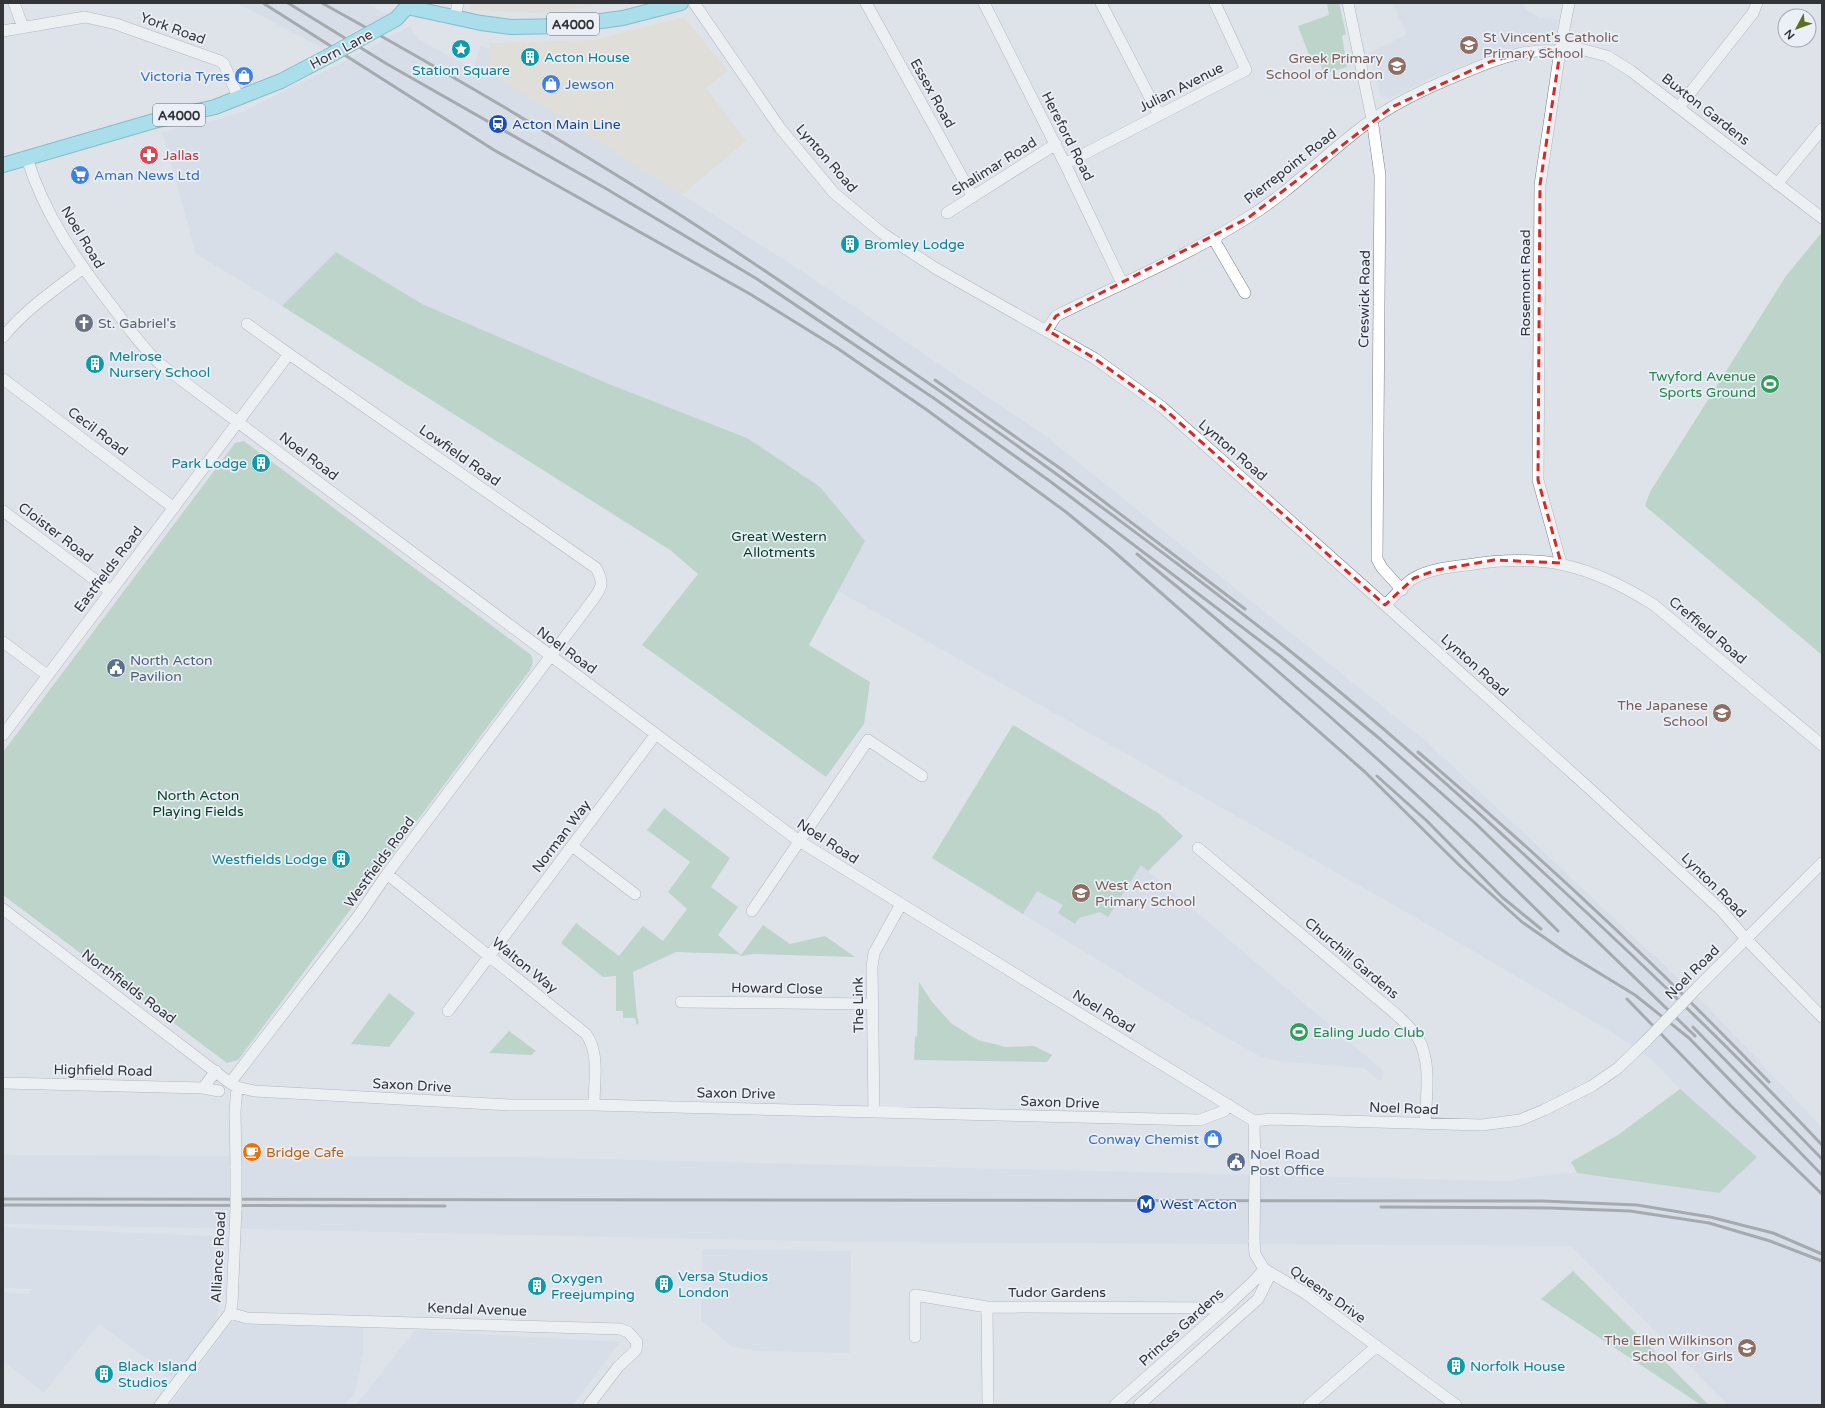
<svg xmlns="http://www.w3.org/2000/svg" width="1825" height="1408" font-family="'Varela Round',sans-serif">
  <style>
    .commercial { fill: #e1d8c3 }
    .built { fill: #ced8e6 }
    .green { fill: #92c1a2 }
    .lines { fill: none; stroke-linecap: round; stroke-linejoin: round }
    .minor-casing { stroke: #7c8188; stroke-width: 12 }
    .major-casing { stroke: #178da3; stroke-width: 16 }
    .minor { stroke: #fff; stroke-width: 11 }
    .major { stroke: #6bd7eb; stroke-width: 14 }
    .rail { stroke: #626569; stroke-width: 3 }
    .minor-bridge-casing { stroke: #7c8188; stroke-width: 12; stroke-linecap: butt }
    .major-bridge-casing { stroke: #178da3; stroke-width: 16; stroke-linecap: butt }
    .minor-bridge { stroke: #fff; stroke-width: 11 }
    .major-bridge { stroke: #6bd7eb; stroke-width: 14 }
    .marked { fill: none; stroke: #d62828; stroke-width: 3; stroke-dasharray: 8 5; stroke-linejoin: round }
    .labels { text-anchor: middle; stroke-width: 3.5; stroke-linejoin: round; paint-order: stroke }
    .shield { fill: #ebf0f8; stroke: #6a6c71; stroke-width: 1 }
    .shield-label { font-size: 13px; font-weight: bold; fill: #323437 }
    .street-label { font-size: 14px; fill: #323437; stroke: #ebf0f8 }
    .education-label { font-size: 14px; fill: #785e54; stroke: #ebf0f8; text-anchor: end }
    .culture-label { font-size: 14px; fill: #0d838f; stroke: #ebf0f8; text-anchor: start }
    .shop-label { font-size: 14px; fill: #366cbe; stroke: #ebf0f8; text-anchor: end }
    .transit-label { font-size: 14px; fill: #164399; stroke: #ebf0f8; text-anchor: start }
    .health-label { font-size: 14px; fill: #be3a42; stroke: #ebf0f8; text-anchor: start }
    .worship-label { font-size: 14px; fill: #5b616d; stroke: #ebf0f8; text-anchor: start }
    .leisure-label { font-size: 14px; fill: #27864d; stroke: #ebf0f8; text-anchor: end }
    .park-label { font-size: 14px; fill: #064023; stroke: #ebf0f8 }
    .service-label { font-size: 14px; fill: #4e5e75; stroke: #ebf0f8; text-anchor: start }
    .food-label { font-size: 14px; fill: #c56008; stroke: #ebf0f8; text-anchor: start }
  </style>
  <rect width="100%" height="100%" fill="#dee3ea"/>
  <path class="commercial" d="M471,3h146l-79,10 -67,-3z
    M684,17l44,54 -22,17 40,53 -64,54 -193,-123v-29l104,-3z"/>
  <path class="built" d="M237,3h129l22,12 -66,33z
    M1392,3h131l2,5 15,10 18,1 -3,15 -6,5 -46,12 -75,28 -38,20 -10,-3 -10,-43 37,-19z
    M410,26l4,8 4,2v3l55,30 8,-23 8,3 1,23 310,198 243,164 384,308 274,258 121,127v278h-94l-157,-159 -719,-4 -849,-18v-69l514,2 989,24 45,-7 26,-1 142,20 37,-36 -76,-68 -28,-29 -41,-28 -191,-112 -582,-329 27,-50 -118,-103 -138,-54 -187,-80 -86,-52 -54,54 -86,-52 -34,-122 50,-11 30,-9 95,-47z
    M1013,725l145,88 25,23 -35,35 235,199 -1,11 -4,-1 -13,-11 -5,-1 -82,-7 -19,-5 -67,-38 -260,-160z
    M3,1227l226,10 -13,87 -42,55 -75,-55 -55,69 -41,-32v-69l25,2 4,-5 -29,-1z
    M702,1249l149,2 -1,102 -92,-2 -26,-4 -31,-27z
    M232,1322l131,5v26l-8,41 -11,11h-175z
    M415,1330l205,12 -47,63h-217z"/>
  <path class="green" d="M1327,3h12l7,31 -4,2 5,31 -23,7 -6,-16 -7,2 -13,-34 31,-11z
    M1822,232v423l-177,-149 5,-14 136,-216z
    M336,252l86,52 187,80 138,54 73,49 45,54 -56,104 61,37 -6,42 -38,53 -184,-132 56,-71 -28,-24 -388,-244z
    M244,441l287,214 2,7 -3,8 -292,390 -11,3 -224,-168v-143l232,-309z
    M1013,725l145,88 25,23 -35,35 -7,-6 -33,52 -8,-5 -21,6 -4,6 -17,-11 5,-8 -26,-14 -14,23 -91,-56z
    M664,808l66,50 -19,29 27,20 -20,28 23,20 22,-30 27,19 35,-8 30,21 -102,-3 -11,2 -5,-2 -61,-2 -43,20 4,44 2,7 -2,2 -2,-7h-12v-7h-7v-35l-13,1 -42,-34 15,-20 43,33 24,-30 20,15 24,-32 -19,-17 22,-30 -43,-32z
    M919,982l13,20 20,22 26,16 28,7 28,-1 18,9 -5,7 -133,-2 1,-23 2,-1z
    M389,993l26,20 -26,34 -38,-3z
    M509,1031l27,20 -5,4 -42,-2z
    M1680,1089l77,68 -38,36 -142,-20 -6,-11 47,-27z
    M1573,1271l136,134h-8l-160,-106z"/>
  <g class="lines">
    <defs>
      <path id="minor" d="M14,3l9,24
        M694,3l86,125 54,65 48,40 53,35 159,90 68,49 223,198 205,184 131,121 25,29 76,78
        M866,3l107,194
        M984,3l81,161 57,119
        M1101,3l58,112
        M1348,3l24,116 8,56 -3,384 5,9 20,22
        M455,17l3,-14
        M3,31l82,-14 31,7 104,37 4,3 15,35
        M1561,44l46,12 24,15 191,147
        M1679,107l74,-94 4,-10
        M27,158c17,57 52,106 88,152 14,19 28,38 45,54l639,477 455,280 17,-2 211,6 38,-5 24,-10 48,-24 26,-18 29,-28
        M1065,164l181,-94 -31,-67
        M1777,184l45,-55
        M947,213l109,-69
        M1213,238l32,55
        M247,324l42,30
        M1047,330l9,-14c64,-32 131,-60 191,-98 46,-28 82,-68 126,-99 30,-21 66,-36 100,-50 27,-11 58,-22 87,-17
        M3,337c22,-27 51,-47 79,-68
        M3,379l171,129
        M3,511l107,80
        M1561,563l-23,-83 2,-295 21,-141 8,-41
        M1385,605c9,-8 19,-21 29,-27 16,-9 36,-11 53,-13 76,-12 122,-1 187,40l168,140
        M3,642l44,33
        M3,735l286,-381 307,214c10,17 4,22 -7,37l-202,269 -28,41 -129,168
        M572,846l63,48
        M1198,848l199,167c7,7 15,14 21,23 14,24 8,59 7,86
        M387,874l199,160c14,19 8,48 8,71
        M3,909l227,174 7,4 17,4 256,14h84l606,15 24,-9 5,-6
        M752,911l116,-171 54,36
        M1697,988l125,-125
        M681,1002l192,2
        M448,1011l208,-277
        M3,1083l200,5 13,-17
        M203,1088l16,3
        M874,1112l-2,-145 2,-14 27,-49
        M1254,1121l1,50
        M236,1168l-1,-57 2,-24
        M1254,1240l1,14 9,15 41,24 151,112
        M987,1307l1,98
        M230,1313l17,5 373,11 8,3 9,10 -1,8 -18,17 -29,38
        M915,1337v-42l72,12 238,1
        M160,1405l70,-92 2,-9 4,-96
        M1115,1405l110,-97 30,-28 9,-11
        M1139,1405l119,-106 13,-26
        M1309,1405l68,-59"/>
      <path id="major" d="M396,19l11,-12 74,16 30,4 53,-1 59,-8 58,-15
        M3,165l151,-44 61,-14 66,-26 46,-24"/>
    </defs>
    <use href="#minor" class="minor-casing"/>
    <use href="#major" class="major-casing"/>
    <use href="#minor" class="minor"/>
    <use href="#major" class="major"/>
    <path class="rail" d="M263,3l231,147 256,144 87,54 90,62 139,102 45,37 254,223 95,94 62,56 46,32 67,41 54,43 133,137
      M288,3l99,61 218,124 152,91 178,120 116,83 229,174 100,83 95,84 220,213
      M322,3c119,66 237,135 352,208 64,41 127,84 189,127 144,98 285,201 422,309 94,75 184,156 272,238 91,84 180,170 265,260
      M935,380l126,89 184,140
      M1137,554c147,118 288,244 421,377
      M1418,752c122,104 240,214 351,330
      M1377,776l50,45 75,76 39,32
      M1627,999l103,106 92,89
      M1693,1027l129,132
      M3,1199l1540,2 94,4 73,12 63,16 49,21
      M3,1205l442,1
      M1381,1207l169,1 80,3 79,12 61,18 52,20"/>
    <defs>
      <path id="minor-bridge" d="M1647,1040l50,-52
        M236,1208v-40
        M1254,1240l1,-69"/>
      <path id="major-bridge" d="M327,57l69,-38"/>
    </defs>
    <use href="#minor-bridge" class="minor-bridge-casing"/>
    <use href="#major-bridge" class="major-bridge-casing"/>
    <use href="#minor-bridge" class="minor-bridge"/>
    <use href="#major-bridge" class="major-bridge"/>
  </g>
  <path d="M0 0H1825V1408H0ZM1544,49l16,3 -20,133 -2,295 23,83 -67,-3 -57,10 -23,8 -29,27 -223,-198 -68,-49 -47,-28 9,-14 192,-98 144,-111 100,-46z" fill="#dee3ea" fill-opacity=".55" fill-rule="evenodd"/>
  <path class="marked" d="M1544,49l16,3 -20,133 -2,295 23,83 -67,-3 -57,10 -23,8 -29,27 -223,-198 -68,-49 -47,-28 9,-14 192,-98 144,-111 100,-46z"/>
  <defs>
    <symbol id="school-disc" viewBox="-11 -11 22 22"><circle r="9.5" fill="#8d6e63" stroke="#ebf0f8"/><path d="M0-5L7-2L0 1L-7-2ZM-4 1L0 2.5L4 1V4Q0 6-4 4Z" fill="#fff"/></symbol>
    <symbol id="sight-disc" viewBox="-11 -11 22 22"><circle r="9.5" fill="#0f9aa8" stroke="#ebf0f8"/><path d="M0-6L1.8-2.2L6-1.7L2.9 1.2L3.7 5.4L0 3.3L-3.7 5.4L-2.9 1.2L-6-1.7L-1.8-2.2Z" fill="#fff"/></symbol>
    <symbol id="building-disc" viewBox="-11 -11 22 22"><circle r="9.5" fill="#0f9aa8" stroke="#ebf0f8"/><path d="M-4-6H4V6H1V3H-1V6H-4ZM-2.5-4.3h1.7v1.8h-1.7ZM.8-4.3h1.7v1.8H.8ZM-2.5-1h1.7V.8h-1.7ZM.8-1h1.7V.8H.8Z" fill="#fff"/></symbol>
    <symbol id="shop-disc" viewBox="-11 -11 22 22"><circle r="9.5" fill="#3f7fe0" stroke="#ebf0f8"/><path d="M-5-2.5h2.3a2.7 3.5 0 0 1 5.4 0H5L5.5 6h-11ZM-1.5-2.5h3a1.5 2.3 0 0 0-3 0Z" fill="#fff"/></symbol>
    <symbol id="station-disc" viewBox="-11 -11 22 22"><circle r="9.5" fill="#1a4fb4" stroke="#ebf0f8"/><path d="M-3-6H3Q5-6 5-4V2Q5 4 3 4L4.5 6H3L1.5 4h-3L-3 6H-4.5L-3 4Q-5 4-5 2V-4Q-5-6-3-6ZM-3.5-4v3h7v-3ZM-3.5 1v1.5H-2V1ZM2 1v1.5H3.5V1Z" fill="#fff"/></symbol>
    <symbol id="pharmacy-disc" viewBox="-11 -11 22 22"><circle r="9.5" fill="#e0444e" stroke="#ebf0f8"/><path d="M-2-6h4v4h4v4h-4v4h-4v-4h-4v-4h4Z" fill="#fff"/></symbol>
    <symbol id="supermarket-disc" viewBox="-11 -11 22 22"><circle r="9.5" fill="#3f7fe0" stroke="#ebf0f8"/><path d="M-6-5.5h2.5l.6 2H6L4.5 2H-2.5L-4.4-4H-6ZM-1.5 3.2a1.3 1.3 0 1 0 .1 0ZM3 3.2a1.3 1.3 0 1 0 .1 0Z" fill="#fff"/></symbol>
    <symbol id="church-disc" viewBox="-11 -11 22 22"><circle r="9.5" fill="#6b7280" stroke="#ebf0f8"/><path d="M-1.2-6h2.4v3.5h3.3v2.4h-3.3V6h-2.4V-.1h-3.3v-2.4h3.3Z" fill="#fff"/></symbol>
    <symbol id="stadium-disc" viewBox="-11 -11 22 22"><circle r="9.5" fill="#2e9e5b" stroke="#ebf0f8"/><path d="M0-5a6.5 5 0 1 0 0 10a6.5 5 0 1 0 0-10ZM-3.5-1.8h7v3.6h-7Z" fill="#fff"/></symbol>
    <symbol id="civic-disc" viewBox="-11 -11 22 22"><circle r="9.5" fill="#5c6f8a" stroke="#ebf0f8"/><path d="M-.6-6.5H3V-4.5H.6V-3L4-1V1h2V6H-6V1h2V-1L-.6-3ZM-1.2 2.5V6h2.4V2.5Z" fill="#fff"/></symbol>
    <symbol id="cafe-disc" viewBox="-11 -11 22 22"><circle r="9.5" fill="#e8710a" stroke="#ebf0f8"/><path d="M-5.5-4.5H6V0H3Q3 3.5 0 3.5H-2.5Q-5.5 3.5-5.5 0ZM3-3.2v2h1.7v-2ZM-6 4.5H4V6H-6Z" fill="#fff"/></symbol>
    <symbol id="metro-disc" viewBox="-11 -11 22 22"><circle r="9.5" fill="#1a4fb4" stroke="#ebf0f8"/><path d="M-5.5 5V-5H-3L0 0L3-5H5.5V5H3V-.5L0 4L-3-.5V5Z" fill="#fff"/></symbol>
  </defs>
  <g fill-rule="evenodd">
    <use href="#school-disc" x="1458" y="34" width="22" height="22"/>
    <use href="#sight-disc" x="450" y="38" width="22" height="22"/>
    <use href="#building-disc" x="519" y="46" width="22" height="22"/>
    <use href="#school-disc" x="1386" y="55" width="22" height="22"/>
    <use href="#shop-disc" x="233" y="65" width="22" height="22"/>
    <use href="#shop-disc" x="540" y="73" width="22" height="22"/>
    <use href="#station-disc" x="487" y="113" width="22" height="22"/>
    <use href="#pharmacy-disc" x="138" y="144" width="22" height="22"/>
    <use href="#supermarket-disc" x="69" y="164" width="22" height="22"/>
    <use href="#building-disc" x="839" y="233" width="22" height="22"/>
    <use href="#church-disc" x="73" y="312" width="22" height="22"/>
    <use href="#building-disc" x="84" y="353" width="22" height="22"/>
    <use href="#stadium-disc" x="1759" y="373" width="22" height="22"/>
    <use href="#building-disc" x="250" y="452" width="22" height="22"/>
    <use href="#civic-disc" x="105" y="657" width="22" height="22"/>
    <use href="#school-disc" x="1711" y="702" width="22" height="22"/>
    <use href="#building-disc" x="330" y="848" width="22" height="22"/>
    <use href="#school-disc" x="1070" y="882" width="22" height="22"/>
    <use href="#stadium-disc" x="1288" y="1021" width="22" height="22"/>
    <use href="#shop-disc" x="1202" y="1128" width="22" height="22"/>
    <use href="#cafe-disc" x="241" y="1141" width="22" height="22"/>
    <use href="#civic-disc" x="1225" y="1151" width="22" height="22"/>
    <use href="#metro-disc" x="1135" y="1193" width="22" height="22"/>
    <use href="#building-disc" x="653" y="1273" width="22" height="22"/>
    <use href="#building-disc" x="526" y="1275" width="22" height="22"/>
    <use href="#school-disc" x="1736" y="1337" width="22" height="22"/>
    <use href="#building-disc" x="1445" y="1355" width="22" height="22"/>
    <use href="#building-disc" x="93" y="1363" width="22" height="22"/>
  </g>
  <g class="labels">
    <g class="shield">
      <rect x="547" y="13" width="52" height="22" rx="3"/>
      <rect x="153" y="104" width="52" height="22" rx="3"/>
    </g>
    <g class="shield-label">
      <text x="573" y="29">A4000</text>
      <text x="179" y="120">A4000</text>
    </g>
    <g class="street-label">
      <text transform="translate(173 28) rotate(20)" y="5">York Road</text>
      <text transform="translate(341 49) rotate(-28)" y="5">Horn Lane</text>
      <text transform="translate(1181 87) rotate(-27)" y="5">Julian Avenue</text>
      <text transform="translate(933 93) rotate(61)" y="5">Essex Road</text>
      <text transform="translate(1706 109) rotate(38)" y="5">Buxton Gardens</text>
      <text transform="translate(1068 136) rotate(63)" y="5">Hereford Road</text>
      <text transform="translate(827 158) rotate(49)" y="5">Lynton Road</text>
      <text transform="translate(994 166) rotate(-32)" y="5">Shalimar Road</text>
      <text transform="translate(1290 166) rotate(-38)" y="5">Pierrepoint Road</text>
      <text transform="translate(83 237) rotate(59)" y="5">Noel Road</text>
      <text transform="translate(1525 283) rotate(-90)" y="5">Rosemont Road</text>
      <text transform="translate(1364 299) rotate(-89)" y="5">Creswick Road</text>
      <text transform="translate(98 431) rotate(37)" y="5">Cecil Road</text>
      <text transform="translate(1233 450) rotate(41)" y="5">Lynton Road</text>
      <text transform="translate(460 455) rotate(35)" y="5">Lowfield Road</text>
      <text transform="translate(309 456) rotate(37)" y="5">Noel Road</text>
      <text transform="translate(56 532) rotate(37)" y="5">Cloister Road</text>
      <text transform="translate(108 569) rotate(-53)" y="5">Eastfields Road</text>
      <text transform="translate(1708 630) rotate(40)" y="5">Creffield Road</text>
      <text transform="translate(567 650) rotate(36)" y="5">Noel Road</text>
      <text transform="translate(1475 665) rotate(42)" y="5">Lynton Road</text>
      <text transform="translate(561 836) rotate(-53)" y="5">Norman Way</text>
      <text transform="translate(828 841) rotate(33)" y="5">Noel Road</text>
      <text transform="translate(379 862) rotate(-54)" y="5">Westfields Road</text>
      <text transform="translate(1714 885) rotate(45)" y="5">Lynton Road</text>
      <text transform="translate(1352 958) rotate(40)" y="5">Churchill Gardens</text>
      <text transform="translate(525 965) rotate(39)" y="5">Walton Way</text>
      <text transform="translate(1692 972) rotate(-45)" y="5">Noel Road</text>
      <text transform="translate(129 986) rotate(37)" y="5">Northfields Road</text>
      <text transform="translate(777 988) rotate(1)" y="5">Howard Close</text>
      <text transform="translate(858 1005) rotate(-91)" y="5">The Link</text>
      <text transform="translate(1104 1011) rotate(31)" y="5">Noel Road</text>
      <text transform="translate(103 1070) rotate(1)" y="5">Highfield Road</text>
      <text transform="translate(412 1085) rotate(3)" y="5">Saxon Drive</text>
      <text transform="translate(736 1093) rotate(1)" y="5">Saxon Drive</text>
      <text transform="translate(1060 1102) rotate(2)" y="5">Saxon Drive</text>
      <text transform="translate(1404 1108) rotate(2)" y="5">Noel Road</text>
      <text transform="translate(218 1257) rotate(-87)" y="5">Alliance Road</text>
      <text x="1057" y="1297">Tudor Gardens</text>
      <text transform="translate(1328 1294) rotate(35)" y="5">Queens Drive</text>
      <text transform="translate(477 1309) rotate(2)" y="5">Kendal Avenue</text>
      <text transform="translate(1181 1327) rotate(-42)" y="5">Princes Gardens</text>
    </g>
    <g class="education-label">
      <text x="1483" y="42" text-anchor="start">St Vincent's Catholic<tspan x="1483" dy="16">Primary School</tspan></text>
      <text x="1383" y="63">Greek Primary<tspan x="1383" dy="16">School of London</tspan></text>
      <text x="1708" y="710">The Japanese<tspan x="1708" dy="16">School</tspan></text>
      <text x="1095" y="890" text-anchor="start">West Acton<tspan x="1095" dy="16">Primary School</tspan></text>
      <text x="1733" y="1345">The Ellen Wilkinson<tspan x="1733" dy="16">School for Girls</tspan></text>
    </g>
    <g class="culture-label">
      <text x="544" y="62">Acton House</text>
      <text x="461" y="75" text-anchor="middle">Station Square</text>
      <text x="864" y="249">Bromley Lodge</text>
      <text x="109" y="361">Melrose<tspan x="109" dy="16">Nursery School</tspan></text>
      <text x="247" y="468" text-anchor="end">Park Lodge</text>
      <text x="327" y="864" text-anchor="end">Westfields Lodge</text>
      <text x="678" y="1281">Versa Studios<tspan x="678" dy="16">London</tspan></text>
      <text x="551" y="1283">Oxygen<tspan x="551" dy="16">Freejumping</tspan></text>
      <text x="118" y="1371">Black Island<tspan x="118" dy="16">Studios</tspan></text>
      <text x="1470" y="1371">Norfolk House</text>
    </g>
    <g class="shop-label">
      <text x="230" y="81">Victoria Tyres</text>
      <text x="565" y="89" text-anchor="start">Jewson</text>
      <text x="94" y="180" text-anchor="start">Aman News Ltd</text>
      <text x="1199" y="1144">Conway Chemist</text>
    </g>
    <g class="transit-label">
      <text x="512" y="129">Acton Main Line</text>
      <text x="1160" y="1209">West Acton</text>
    </g>
    <g class="health-label">
      <text x="163" y="160">Jallas</text>
    </g>
    <g class="worship-label">
      <text x="98" y="328">St. Gabriel's</text>
    </g>
    <g class="leisure-label">
      <text x="1756" y="381">Twyford Avenue<tspan x="1756" dy="16">Sports Ground</tspan></text>
      <text x="1313" y="1037" text-anchor="start">Ealing Judo Club</text>
    </g>
    <g class="park-label">
      <text x="779" y="541">Great Western<tspan x="779" dy="16">Allotments</tspan></text>
      <text x="198" y="800">North Acton<tspan x="198" dy="16">Playing Fields</tspan></text>
    </g>
    <g class="service-label">
      <text x="130" y="665">North Acton<tspan x="130" dy="16">Pavilion</tspan></text>
      <text x="1250" y="1159">Noel Road<tspan x="1250" dy="16">Post Office</tspan></text>
    </g>
    <g class="food-label">
      <text x="266" y="1157">Bridge Cafe</text>
    </g>
  </g>
  <rect width="1825" height="1408" fill="none" stroke="#323437" stroke-width="8"/>
  <g transform="translate(1797 28) rotate(229)"><circle r="19" fill="#ebf0f8" stroke="#a1a5ab"/>
  <path d="M0-3L7 15L0 10L-7 15Z" fill="#5d701e"/>
  <text y="-6" font-size="11" font-weight="bold" text-anchor="middle" fill="#323437">N</text>
  </g>
</svg>
